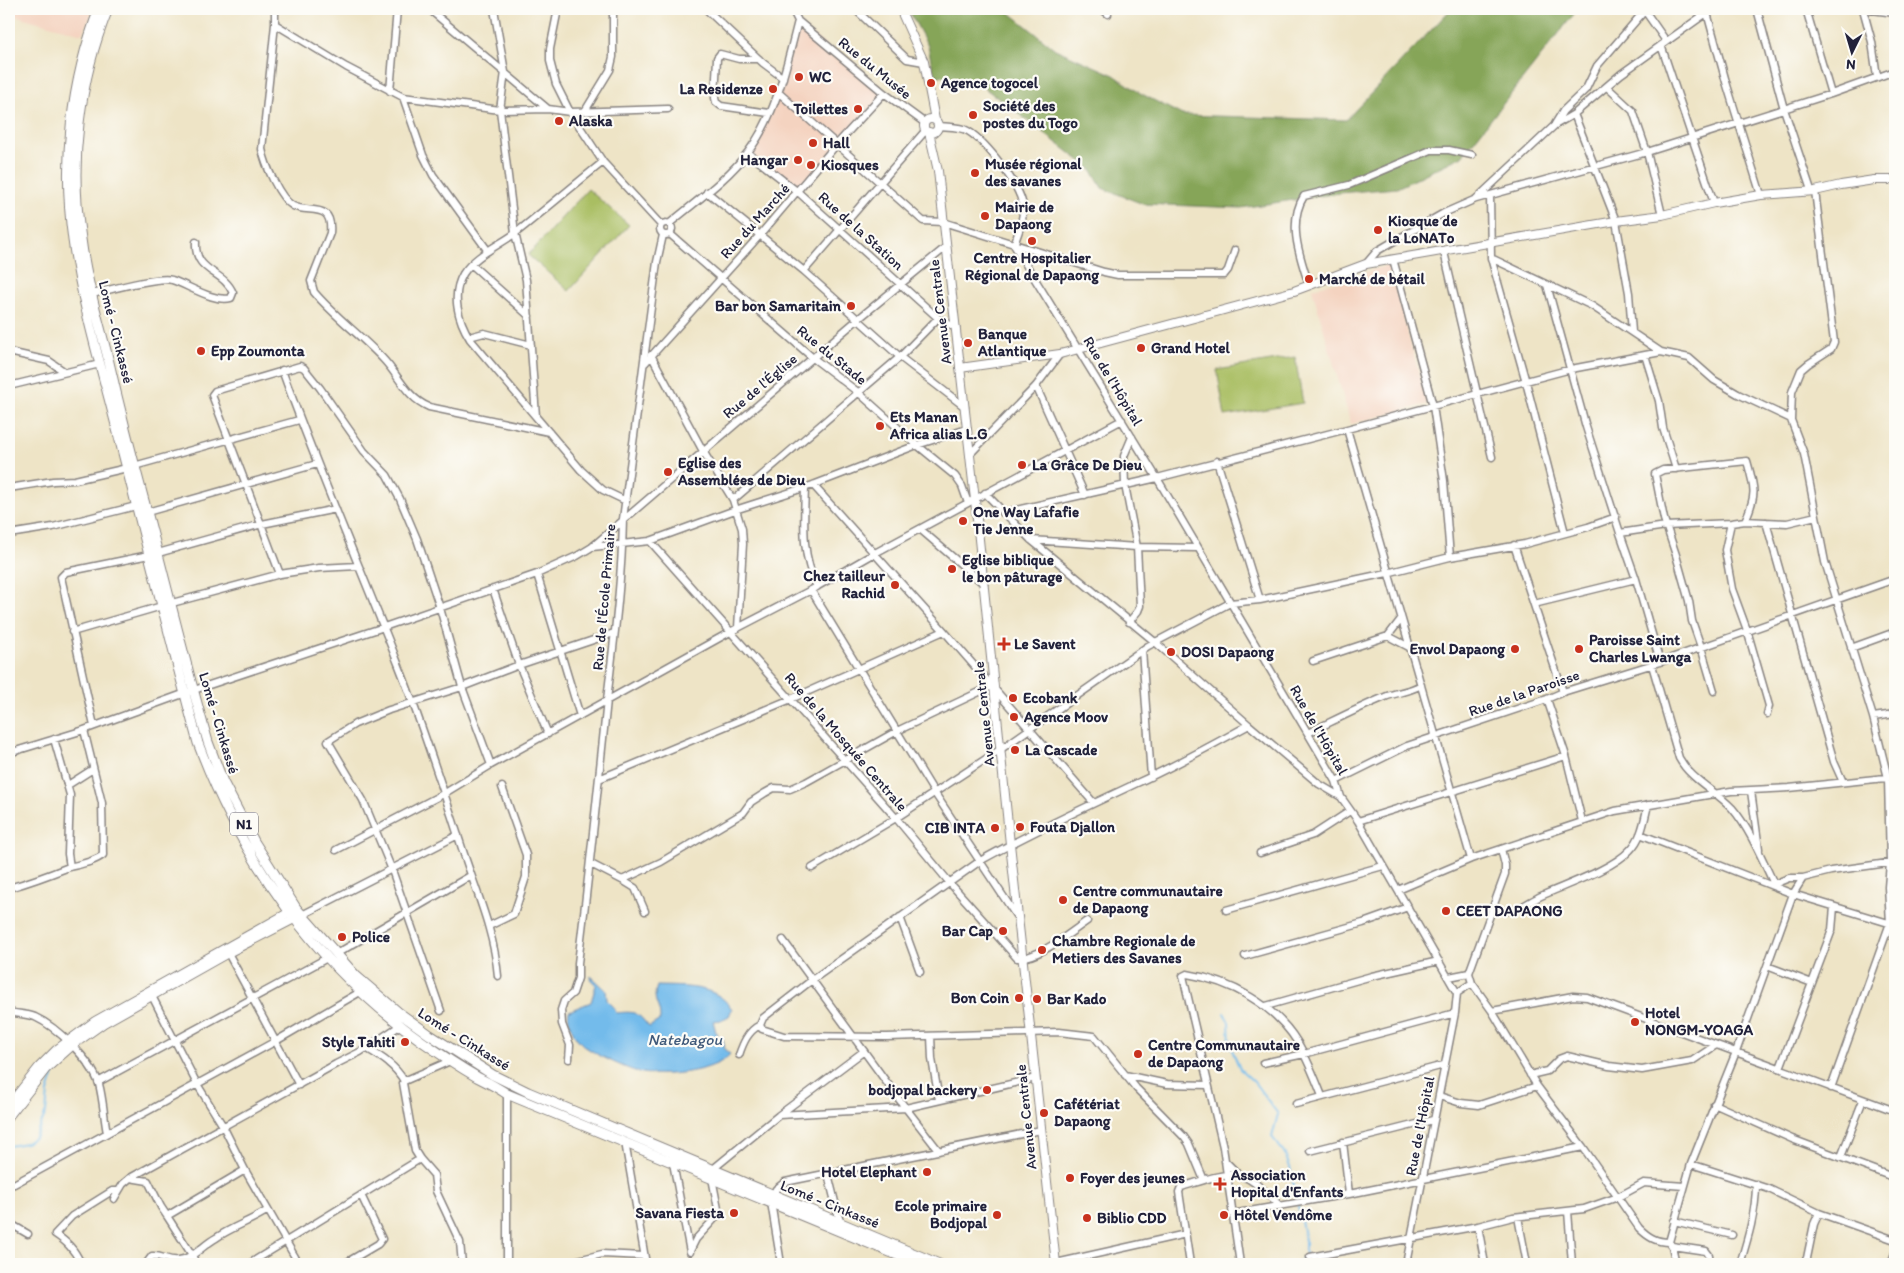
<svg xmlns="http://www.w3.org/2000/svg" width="1904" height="1273" font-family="Itim,sans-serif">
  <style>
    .built { fill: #f4d3c0 }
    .green { fill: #a9be62; stroke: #66704e }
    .forest { fill: #86a558; stroke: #54644a }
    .water { fill: #73bbeb; stroke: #4a6e93 }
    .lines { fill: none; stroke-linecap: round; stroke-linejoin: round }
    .stream { stroke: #73bbeb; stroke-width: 2 }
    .minor-casing { stroke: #888380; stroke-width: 9 }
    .major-casing { stroke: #888380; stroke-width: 10 }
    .highway-casing { stroke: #888380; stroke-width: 11 }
    .minor { stroke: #fff; stroke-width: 6 }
    .major { stroke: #fff; stroke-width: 8 }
    .highway { stroke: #fff; stroke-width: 9 }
    .poi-dot { fill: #c8321e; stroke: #fdfcf7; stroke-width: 2 }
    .labels { text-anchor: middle; stroke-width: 4.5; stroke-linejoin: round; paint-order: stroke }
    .shield { fill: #fdfcf7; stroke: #646373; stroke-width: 1 }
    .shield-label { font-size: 14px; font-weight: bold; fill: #22223b }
    .street-label { font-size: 15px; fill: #22223b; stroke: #fdfcf7 }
    .poi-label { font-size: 15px; font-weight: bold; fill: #22223b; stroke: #fdfcf7; text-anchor: start }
    .water-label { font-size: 16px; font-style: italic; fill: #3e5879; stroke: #fdfcf7 }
  </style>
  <rect width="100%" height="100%" fill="#fdfcf7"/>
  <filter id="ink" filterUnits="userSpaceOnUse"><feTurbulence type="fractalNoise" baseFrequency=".02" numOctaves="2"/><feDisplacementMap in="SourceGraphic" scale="10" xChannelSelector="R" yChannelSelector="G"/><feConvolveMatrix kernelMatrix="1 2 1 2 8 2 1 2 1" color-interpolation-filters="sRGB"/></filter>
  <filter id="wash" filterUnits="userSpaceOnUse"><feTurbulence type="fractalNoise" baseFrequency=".0096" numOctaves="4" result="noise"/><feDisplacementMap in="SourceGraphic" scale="20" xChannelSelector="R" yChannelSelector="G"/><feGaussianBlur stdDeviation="1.12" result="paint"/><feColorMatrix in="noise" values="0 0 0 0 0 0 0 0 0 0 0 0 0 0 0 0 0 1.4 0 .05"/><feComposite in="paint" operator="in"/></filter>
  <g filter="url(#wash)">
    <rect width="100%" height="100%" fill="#eee4c6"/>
    <path class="built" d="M9,9h85l-12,25 -73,-20z
      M799,24l85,69 -86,99 -48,-40 25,-48z
      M1389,265l38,139 -76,20 -39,-135z"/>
    <path class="green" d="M588,189l41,36 -60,66 -41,-36z
      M1295,357l8,46 -78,13 -8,-46z"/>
    <path class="forest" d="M908,9h97l50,40 59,26 26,18 42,22 164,5 105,-111h127l-116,147 -65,32 -58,5 -98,15 -98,-4 -41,-16 -11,-19 -113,-86 -44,-8 -6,-29z"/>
    <path class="water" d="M591,976l15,14 1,10 7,7 2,6c20,-2 21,-1 33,14l11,-7c1,-15 -9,-18 -3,-34 27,1 59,-2 75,23l-3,7 -8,4 -8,1 4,15 6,2 2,12 5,4c-13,18 -66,23 -87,19 -11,-1 -51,-20 -60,-28 -8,-7 -17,-23 -14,-34l22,-9 5,-17 -6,-6z"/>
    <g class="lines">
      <path class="stream" d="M1224,1013l5,9 1,23 10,24 14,13 24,32 -6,23 12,15 6,15 9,44 6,30v15l-7,8
        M9,1146l17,-3 9,-6 11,-25 2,-20 6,-19"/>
    </g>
  </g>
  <g filter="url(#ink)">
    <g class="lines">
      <defs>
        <path id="minor" d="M275,9v15l-13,125c3,15 17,49 31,57 16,8 40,-5 37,27l-19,48 3,11c21,25 48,44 70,68 15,16 23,38 45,47l120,25
          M429,9l119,100 22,3 98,-3
          M494,9l11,63 -5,38 15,123 11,47 10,136
          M558,9l-8,40v12l6,23 14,28 33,50 58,63
          M706,9l57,54 20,15
          M792,9l6,12 86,72 41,30
          M855,9l52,50 17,3
          M1102,9l6,5
          M1706,9l20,73 35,113
          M1757,9l27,100 27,81
          M1806,9l25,85
          M1863,9l9,33 5,35
          M1864,9l31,4
          M1645,11l21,30
          M275,24l71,43 57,30 97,13 48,-1
          M1661,45l53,158
          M759,59h-20l-19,-5 -3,4 -2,40 1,4 5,4 48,7
          M1607,87l26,24 14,41 15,63
          M390,91l7,-82
          M778,92l145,129 20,1 161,50 14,3h106l4,-5 7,-20
          M403,97l20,58 10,20 55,76
          M585,111l25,-41 3,-13v-48
          M1574,114l42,107 13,72 3,39
          M1555,124l8,-13 23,-22 11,-23 49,-57
          M938,126c8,1 22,0 30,5 18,11 53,55 55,76 1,13 -5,26 -9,38
          M748,153l50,39 140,126 18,10
          M603,162c-29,23 -57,47 -86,70 -17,13 -42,23 -54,42 -12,21 -5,46 7,65l111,131 22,20 23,11
          M1815,191l19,151 -3,7 -23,15 -7,6 -9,22 -1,28 13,34 21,108 48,155 15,61 2,85 -2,24 2,36 -59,165
          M707,192l97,79 96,86 65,50
          M1490,196l1,62 35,124 39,151
          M1476,199l79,-74 19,-11 47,-40 91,-65
          M660 229a6 6 0 1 1 12 0a6 6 0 1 1-12 0Z
          M669,224c26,-22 59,-45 79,-72 28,-36 39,-88 50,-131
          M670,234l143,124 46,35 58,52 38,31 7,10 6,17
          M1014,245l143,233 179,303 5,16 17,24 99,172 -2,20 -49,251
          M1444,252l48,205
          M1491,258l101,48 69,46 28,6 25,22 24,14 53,25
          M1393,259l40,147 11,75 6,76
          M1366,264l11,-13 12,-7 55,-31 32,-14 171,-47 184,-58 64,-23
          M472,265l57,51
          M804,271l122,-141
          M1309,285c-9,-28 -22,-62 -5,-89l45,-11 82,-35h18l23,5
          M1547,285l39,142 34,106 16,46 24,83
          M92,294c17,-4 66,-18 80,-14 16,5 43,23 59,18l2,-5c-9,-23 -39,-20 -37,-51
          M469,337l15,-4 47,12
          M9,352l40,9 16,11
          M651,355l52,96 30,49 9,29 1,15 -5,84
          M1645,355l14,46 4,27 13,41
          M645,363l115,-128 76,-90 48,-52
          M282,370c36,100 78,197 117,296 23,58 42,117 61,176 14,45 34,87 38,134
          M9,386l91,-22
          M1036,386l49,109
          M1347,429l124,430
          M970,454l66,-68 24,-32
          M1217,461l43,139
          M134,466l165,-46
          M813,485l131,146 149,171
          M9,488l44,-7 22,-1 52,-12
          M805,488c-1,36 -4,65 12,99
          M985,493l46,47 124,102 94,83 70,59 22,13
          M733,500l167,-143 38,-39
          M147,512l170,-48
          M1003,513l154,-35 190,-49 224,-60 90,-17
          M1766,522l68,240 9,20
          M1731,523l-6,27 7,39 15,41 22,76 -2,8
          M920,529l64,55
          M1620,533l46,-7 65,-3 14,-2 42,2 29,-7
          M9,534l44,-7 83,-21
          M1031,540l106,7 60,1
          M650,541l246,277 53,64 68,76c20,2 54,-26 70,-37
          M1514,545l49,147
          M592,547l265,-227 89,-73
          M158,553l104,-29 74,-15
          M280,574l-68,-179 3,-4 85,-25 4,2 16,20 44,63 23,24 13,24 17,40 23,69 22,79 29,78
          M537,574l43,142
          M493,589l26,76 29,69
          M811,590l123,202 83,125
          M172,603l108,-29 39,-6 39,-2
          M1534,604l102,-25
          M1129,622l9,-11 2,-5 -3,-59 -12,-62 -1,-29 8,-19
          M72,632l90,-26
          M1388,636l21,11
          M1851,648l44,-16
          M1142,650l9,127
          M1313,661l75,-25 13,-17
          M1652,665l27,93c12,22 36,32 53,50 18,21 31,53 43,78
          M1714,691l-13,-44 -9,-26 -3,-20 -13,-46 -12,-36 -9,-45 8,-4 84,-9c8,28 10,33 -2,60
          M1547,699l19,57 16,65
          M1873,717l22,-3
          M94,726l-33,-149 5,-5 83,-17
          M1308,733c25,-12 50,-25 77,-36 12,-5 24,-5 36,-12
          M54,739l16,56 -2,59 2,13
          M9,753l75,-23 110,-40 190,-63 153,-53 40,-18 15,-9 58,-6 85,-31 78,-25 104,-40 50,-16
          M599,779l192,-80 153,-68
          M1336,781l71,-35 140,-47 16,-7 97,-30 235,-83
          M68,785l25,-16
          M1751,791l8,58
          M1358,821l208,-65
          M1640,834l153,60 102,31
          M1501,849l4,16v9l-36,99 3,10 20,28 45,75 46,61 56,81c9,9 17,14 30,14l3,4 4,18
          M336,850l109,-57 46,-28 241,-134 79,-41 64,-37 247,-133
          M1260,853l53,-18 37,-24
          M591,864l31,16 13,8 10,23
          M812,868l84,-50 105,-69 147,-103 82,-43 30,-3 127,-27 63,-16 75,-13 63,-17 28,-10
          M622,880l39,-18 82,-49 8,-11 14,-9 9,-5 16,1 16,-7 91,-51 95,-45
          M1774,884l15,-6h14
          M9,888c21,-6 40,-13 60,-21 12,-3 25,-5 34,-12l-1,-52 -18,-73
          M1398,890l73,-31 144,-48 116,-20 58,-3 106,-11
          M1491,909c8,2 15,3 23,1 10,-3 18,-10 27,-14 24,-11 72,-27 89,-46 12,-12 14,-29 18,-45
          M1226,910l157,-44
          M302,915l156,-80
          M900,917l20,55
          M489,926l25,-12 12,-37v-22l-24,-68
          M783,940l115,158 41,53
          M228,953l71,132
          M336,954l134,-78
          M1245,956l118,-33 45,-16
          M1767,966l45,17
          M1449,977l20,-4
          M1457,993l15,-10
          M152,996l45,88 26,42 22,44 54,94
          M1266,1006l106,-30 67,-15
          M441,1011l-49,-141 -29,-70 -35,-59 27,-17 34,-14 73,-23 57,-22 95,-32
          M1492,1011l81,-15 14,1 308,114
          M9,1012c8,2 18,2 26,5 22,10 56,43 64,67 4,15 5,33 8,49
          M931,1036l1,23 7,41
          M366,1048c15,9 29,17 38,33
          M739,1055c4,-12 9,-24 21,-30
          M569,1059l1,-14 -8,-21 -1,-14 3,-9 9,-8 5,-15v-15c11,-88 20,-175 29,-263 7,-60 15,-121 16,-181l34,-257 6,-27
          M450,1061l-46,20 -1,2 12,68 5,8 14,16 2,16 24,51 2,22
          M1263,1063l41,-9 151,-41
          M1780,1068l52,-138 2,-23
          M1125,1075l42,9 41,1
          M1530,1075l17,-4 12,-12 8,-3 42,10 33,4 50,-9 24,-16
          M98,1082l229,-124
          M507,1094v170
          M1439,1096l22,7 18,2 58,-19
          M1296,1104l148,-39
          M1714,1104l78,35 103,39
          M779,1115l127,-7 130,-30
          M625,1142l21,122
          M1343,1142l6,52
          M1310,1151l123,-31
          M1841,1157l22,-57
          M1225,1161l14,14
          M673,1163l17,89
          M1691,1164l78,25 50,24 76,27
          M713,1169l66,-54 85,-64
          M828,1174l12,48
          M130,1178l18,3 13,26 6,9
          M1204,1180l-15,-36 -5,-7 -48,-49 -42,-52 -35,-4 -172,5 -103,-1 -22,-7 -2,-4 3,-7 49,-38 168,-119c51,-29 104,-53 157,-78 38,-17 75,-38 112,-58
          M9,1185l5,-1 262,-143 84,-49
          M773,1195l3,-6 9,-7 256,-52
          M114,1199l9,-15 7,-6 206,-114 24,-12 41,-27
          M771,1202l10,62
          M1568,1211l4,53
          M1232,1214l117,-20 234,-47
          M1518,1217l9,47
          M1674,1221l58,14
          M9,1223l19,11
          M1478,1226l7,38
          M1669,1242l22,-78 45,-112 57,-158 10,-16 28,-7 64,-9
          M1672,1246l34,5 3,4 1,9
          M690,1251l6,-12 23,-25 -7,-36
          M1310,1257l168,-31 35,-9 71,-8 34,-12 26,-14 40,3
          M1056,1263l130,-29
          M84,1264l-1,-2h-3c-6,-13 -13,-20 -25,-28l17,-18 40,-25h6
          M146,1264l6,-8c10,-1 17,6 27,4 15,-2 24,-15 37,-22 16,-11 35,-17 52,-28
          M196,1264l-4,-9 -25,-39 78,-46
          M249,1264l171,-105
          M344,1264l34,-20 4,-5 -21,-44
          M562,1264l40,-10 42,2
          M1190,1264l-11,-72 2,-5c15,-4 42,-15 58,-12 14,3 31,21 41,31
          M1240,1264l-17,-117 -40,-171 4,-2c44,7 88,31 111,69 10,17 17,35 24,53
          M1740,1264c8,-26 16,-52 16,-80
          M1803,1264l4,-6 7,-34 5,-11
          M1891,1264l4,-11"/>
        <path id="major" d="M900,9l24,53 11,58
          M924 126a7 7 0 1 1 14 0a7 7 0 1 1-14 0Z
          M929,132l9,39 37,329 35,344 46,420
          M960,368l100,-14 234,-63 72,-27 250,-43 46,-6 52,-12 47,-8 54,-4 26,-6 33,-5h21
          M9,1105l30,-38 17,-17 39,-29 200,-112
          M9,1116l37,-47 27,-24 31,-22 124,-70 72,-37"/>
        <path id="highway" d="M99,9c-28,73 -37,153 -26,231 10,72 33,142 50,213 25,97 49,194 75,290 45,120 120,225 225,299 17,12 35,24 54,35 10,5 20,10 30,17l412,170
          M108,9c-29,71 -39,154 -27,230 5,39 16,77 26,115 11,47 23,95 36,143 22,81 41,164 65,245l15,40 32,61 41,65 60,68 42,36 32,23 63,40 35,17 411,172"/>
      </defs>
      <use href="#minor" class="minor-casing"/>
      <use href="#major" class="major-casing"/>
      <use href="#highway" class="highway-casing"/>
      <use href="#minor" class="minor"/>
      <use href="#major" class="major"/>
      <use href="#highway" class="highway"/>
    </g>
  </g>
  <g class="poi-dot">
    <circle cx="799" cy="77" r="5"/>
    <circle cx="931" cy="83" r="5"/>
    <circle cx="773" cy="89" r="5"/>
    <circle cx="858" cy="109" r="5"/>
    <circle cx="973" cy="115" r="5"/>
    <circle cx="559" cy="121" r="5"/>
    <circle cx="813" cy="143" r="5"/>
    <circle cx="798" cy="160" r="5"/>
    <circle cx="811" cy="165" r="5"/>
    <circle cx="975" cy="173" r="5"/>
    <circle cx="985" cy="216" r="5"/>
    <circle cx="1378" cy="230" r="5"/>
    <circle cx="1032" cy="241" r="5"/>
    <circle cx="1309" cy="279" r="5"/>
    <circle cx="851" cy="306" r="5"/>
    <circle cx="968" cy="343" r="5"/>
    <circle cx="1141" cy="348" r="5"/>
    <circle cx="201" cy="351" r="5"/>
    <circle cx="880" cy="426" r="5"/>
    <circle cx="1022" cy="465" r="5"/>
    <circle cx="668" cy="472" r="5"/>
    <circle cx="963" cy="521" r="5"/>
    <circle cx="952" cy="569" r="5"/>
    <circle cx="895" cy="585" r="5"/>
    <path d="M1001.5 636.5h5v5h5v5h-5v5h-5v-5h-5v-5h5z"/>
    <circle cx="1515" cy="649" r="5"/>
    <circle cx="1579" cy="649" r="5"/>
    <circle cx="1171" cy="652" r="5"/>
    <circle cx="1013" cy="698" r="5"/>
    <circle cx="1014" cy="717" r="5"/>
    <circle cx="1015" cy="750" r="5"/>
    <circle cx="1020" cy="827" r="5"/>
    <circle cx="995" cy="828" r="5"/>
    <circle cx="1063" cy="900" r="5"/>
    <circle cx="1446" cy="911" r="5"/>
    <circle cx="1003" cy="931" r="5"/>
    <circle cx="342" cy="937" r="5"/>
    <circle cx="1042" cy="950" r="5"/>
    <circle cx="1019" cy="998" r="5"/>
    <circle cx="1037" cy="999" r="5"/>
    <circle cx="1635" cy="1022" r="5"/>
    <circle cx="405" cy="1042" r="5"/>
    <circle cx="1138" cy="1054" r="5"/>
    <circle cx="987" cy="1090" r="5"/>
    <circle cx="1044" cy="1113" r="5"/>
    <circle cx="927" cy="1172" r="5"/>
    <circle cx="1070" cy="1178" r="5"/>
    <path d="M1217.5 1176.5h5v5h5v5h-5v5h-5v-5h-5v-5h5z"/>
    <circle cx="734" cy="1213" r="5"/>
    <circle cx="997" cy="1215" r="5"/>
    <circle cx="1224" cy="1215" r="5"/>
    <circle cx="1087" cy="1218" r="5"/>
  </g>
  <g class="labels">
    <rect class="shield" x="230" y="812.5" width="28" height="23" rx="4"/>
    <g class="shield-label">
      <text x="244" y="829">N1</text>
    </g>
    <g class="street-label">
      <text transform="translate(875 68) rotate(39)" y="5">Rue du Musée</text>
      <text transform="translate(755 221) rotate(-48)" y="5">Rue du Marché</text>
      <text transform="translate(861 231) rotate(42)" y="5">Rue de la Station</text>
      <text transform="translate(940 312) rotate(-97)" y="5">Avenue Centrale</text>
      <text transform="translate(116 332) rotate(76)" y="5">Lomé - Cinkassé</text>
      <text transform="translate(832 355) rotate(39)" y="5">Rue du Stade</text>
      <text transform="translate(1113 381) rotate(59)" y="5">Rue de l'Hôpital</text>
      <text transform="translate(760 386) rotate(-40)" y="5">Rue de l'Église</text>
      <text transform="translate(604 597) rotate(-85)" y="5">Rue de l'École Primaire</text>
      <text transform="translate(1524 693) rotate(-19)" y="5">Rue de la Paroisse</text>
      <text transform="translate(984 714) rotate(-96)" y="5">Avenue Centrale</text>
      <text transform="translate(219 723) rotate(73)" y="5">Lomé - Cinkassé</text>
      <text transform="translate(1319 730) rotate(60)" y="5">Rue de l'Hôpital</text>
      <text transform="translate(846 742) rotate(49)" y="5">Rue de la Mosquée Centrale</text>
      <text transform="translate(464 1039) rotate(32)" y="5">Lomé - Cinkassé</text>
      <text transform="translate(1026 1117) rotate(-96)" y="5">Avenue Centrale</text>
      <text transform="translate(1420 1126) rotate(-79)" y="5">Rue de l'Hôpital</text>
      <text transform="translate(830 1204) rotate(22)" y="5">Lomé - Cinkassé</text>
    </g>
    <g class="poi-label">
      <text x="809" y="82">WC</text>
      <text x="941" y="88">Agence togocel</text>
      <text x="763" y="94" text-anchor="end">La Residenze</text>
      <text x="983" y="111">Société des<tspan x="983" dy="17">postes du Togo</tspan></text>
      <text x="848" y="114" text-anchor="end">Toilettes</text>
      <text x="569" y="126">Alaska</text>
      <text x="823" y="148">Hall</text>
      <text x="788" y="165" text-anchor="end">Hangar</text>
      <text x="985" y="169">Musée régional<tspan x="985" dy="17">des savanes</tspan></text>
      <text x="821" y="170">Kiosques</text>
      <text x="995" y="212">Mairie de<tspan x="995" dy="17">Dapaong</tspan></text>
      <text x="1388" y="226">Kiosque de<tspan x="1388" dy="17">la LoNATo</tspan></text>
      <text x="1032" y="263" text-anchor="middle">Centre Hospitalier<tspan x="1032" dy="17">Régional de Dapaong</tspan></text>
      <text x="1319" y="284">Marché de bétail</text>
      <text x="841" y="311" text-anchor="end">Bar bon Samaritain</text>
      <text x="978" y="339">Banque<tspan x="978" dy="17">Atlantique</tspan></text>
      <text x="1151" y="353">Grand Hotel</text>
      <text x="211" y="356">Epp Zoumonta</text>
      <text x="890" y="422">Ets Manan<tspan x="890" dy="17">Africa alias L.G</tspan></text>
      <text x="678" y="468">Eglise des<tspan x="678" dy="17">Assemblées de Dieu</tspan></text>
      <text x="1032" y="470">La Grâce De Dieu</text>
      <text x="973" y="517">One Way Lafafie<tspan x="973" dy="17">Tie Jenne</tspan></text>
      <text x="962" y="565">Eglise biblique<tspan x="962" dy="17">le bon pâturage</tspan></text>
      <text x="885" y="581" text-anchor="end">Chez tailleur<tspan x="885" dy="17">Rachid</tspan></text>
      <text x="1589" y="645">Paroisse Saint<tspan x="1589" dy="17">Charles Lwanga</tspan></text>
      <text x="1014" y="649">Le Savent</text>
      <text x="1505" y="654" text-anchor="end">Envol Dapaong</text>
      <text x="1181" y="657">DOSI Dapaong</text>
      <text x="1023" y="703">Ecobank</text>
      <text x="1024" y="722">Agence Moov</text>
      <text x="1025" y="755">La Cascade</text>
      <text x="1030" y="832">Fouta Djallon</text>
      <text x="985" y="833" text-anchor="end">CIB INTA</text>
      <text x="1073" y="896">Centre communautaire<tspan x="1073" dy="17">de Dapaong</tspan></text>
      <text x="1456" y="916">CEET DAPAONG</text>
      <text x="993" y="936" text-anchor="end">Bar Cap</text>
      <text x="352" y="942">Police</text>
      <text x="1052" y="946">Chambre Regionale de<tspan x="1052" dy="17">Metiers des Savanes</tspan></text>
      <text x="1009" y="1003" text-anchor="end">Bon Coin</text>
      <text x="1047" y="1004">Bar Kado</text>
      <text x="1645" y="1018">Hotel<tspan x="1645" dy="17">NONGM-YOAGA</tspan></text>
      <text x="395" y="1047" text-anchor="end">Style Tahiti</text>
      <text x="1148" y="1050">Centre Communautaire<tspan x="1148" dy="17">de Dapaong</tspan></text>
      <text x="977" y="1095" text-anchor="end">bodjopal backery</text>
      <text x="1054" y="1109">Cafétériat<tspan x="1054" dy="17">Dapaong</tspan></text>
      <text x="917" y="1177" text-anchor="end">Hotel Elephant</text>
      <text x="1231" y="1180">Association<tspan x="1231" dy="17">Hopital d'Enfants</tspan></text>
      <text x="1080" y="1183">Foyer des jeunes</text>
      <text x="987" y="1211" text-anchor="end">Ecole primaire<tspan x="987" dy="17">Bodjopal</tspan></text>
      <text x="724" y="1218" text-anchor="end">Savana Fiesta</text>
      <text x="1234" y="1220">Hôtel Vendôme</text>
      <text x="1097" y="1223">Biblio CDD</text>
    </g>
    <g class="water-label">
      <text x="685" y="1045">Natebagou</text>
    </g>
  </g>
  <rect width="1904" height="1273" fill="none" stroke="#fdfcf7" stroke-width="30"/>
  <g transform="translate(1852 52) rotate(185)" stroke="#fdfcf7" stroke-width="4" paint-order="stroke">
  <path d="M0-4L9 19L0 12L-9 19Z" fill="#22223b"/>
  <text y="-8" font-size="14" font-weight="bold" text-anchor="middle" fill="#22223b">N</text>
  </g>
</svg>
